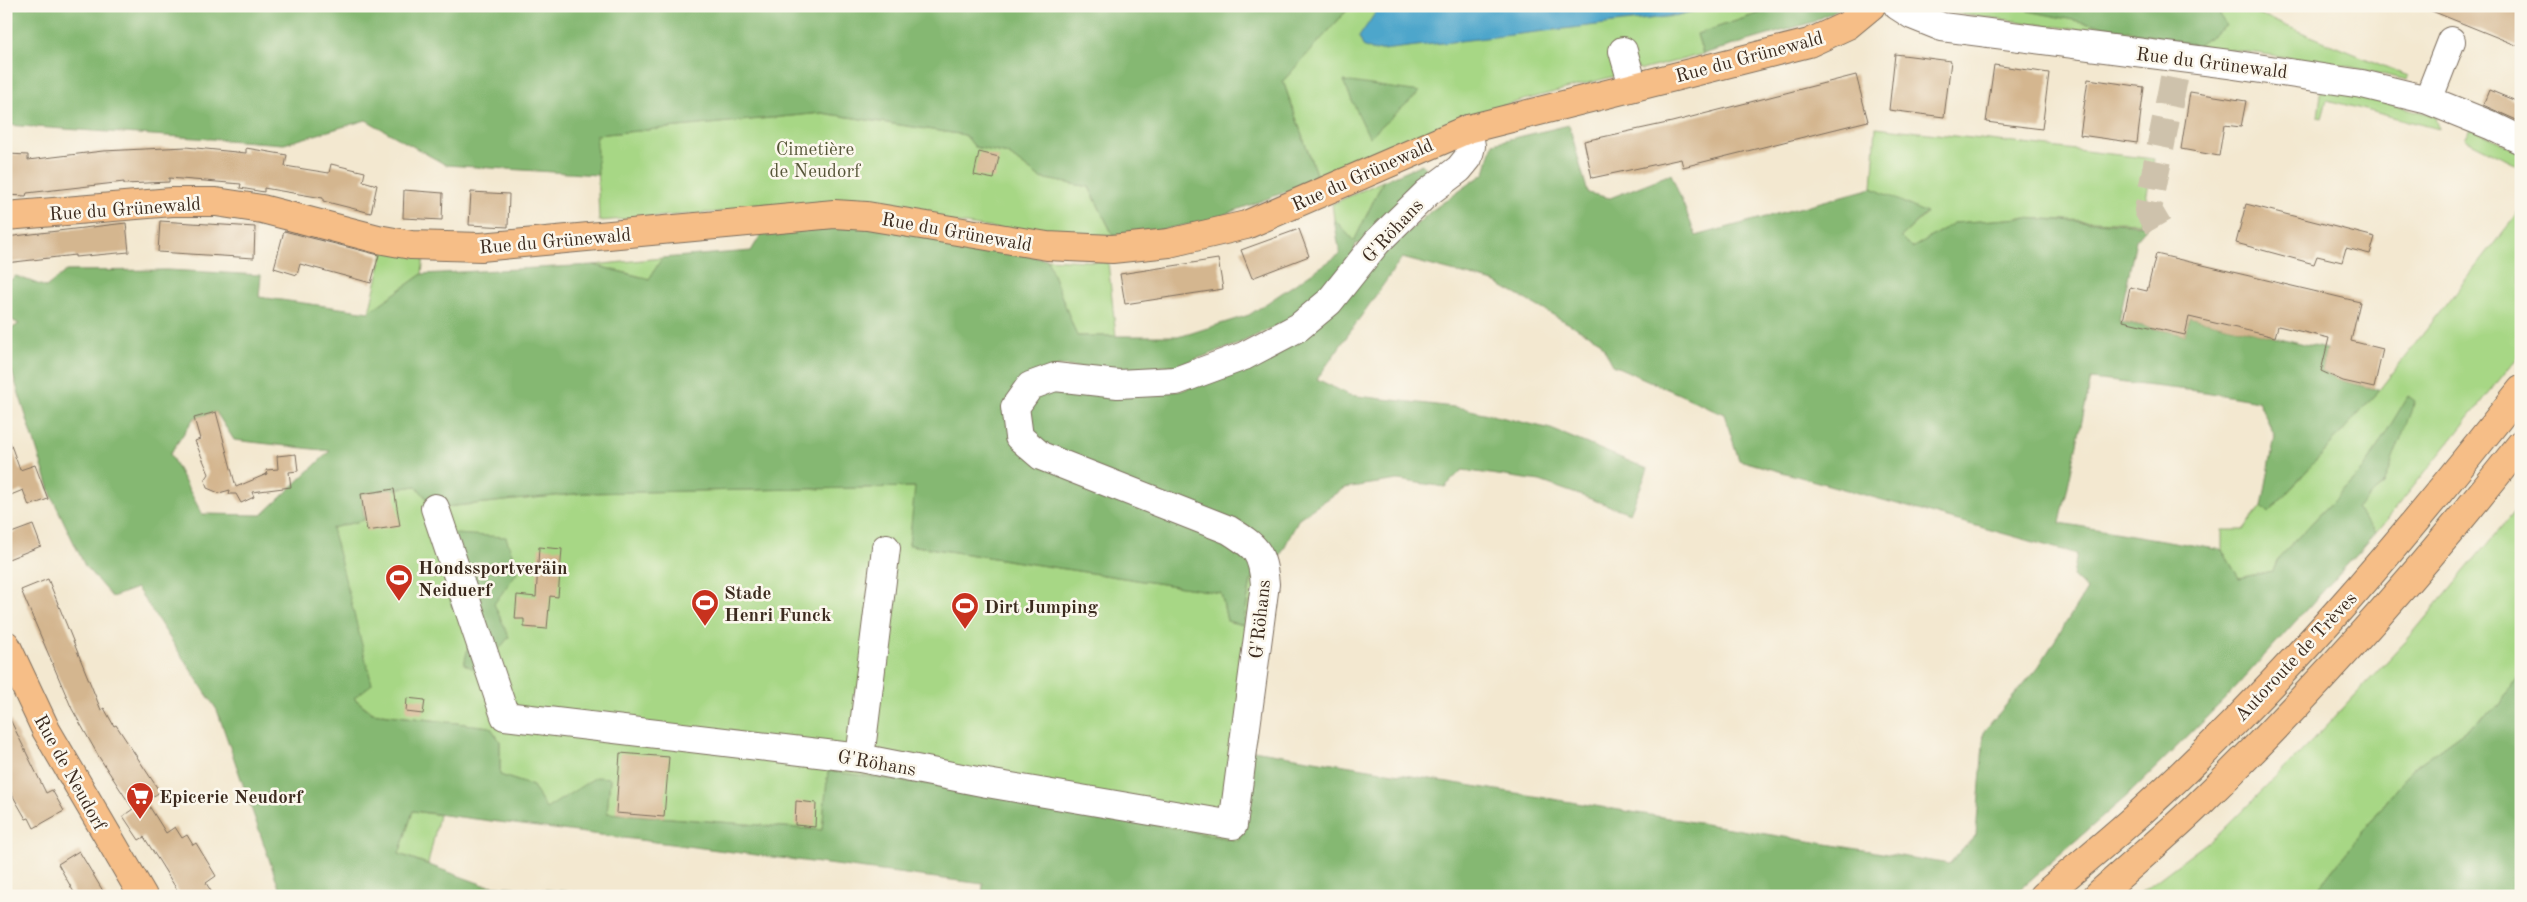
<svg xmlns="http://www.w3.org/2000/svg" width="2527" height="902" font-family="'Old Standard TT',serif">
  <style>
    .green { fill: #a7d785; stroke: #718052 }
    .forest { fill: #85b872; stroke: #607148; fill-rule: evenodd }
    .water { fill: #4ea6cb; stroke: #446874 }
    .building { fill: #d4b68f }
    .lines { fill: none; stroke-linecap: round; stroke-linejoin: round }
    .minor-tunnel { stroke: #cec2ac; stroke-width: 28; stroke-dasharray: 28 14; stroke-linecap: butt }
    .minor-casing { stroke: #7b6c5c; stroke-width: 30 }
    .major-casing { stroke: #7b6c5c; stroke-width: 30 }
    .highway-casing { stroke: #7b6c5c; stroke-width: 30 }
    .minor { stroke: #fff; stroke-width: 28 }
    .major { stroke: #f6be87; stroke-width: 28 }
    .highway { stroke: #f6be87; stroke-width: 28 }
    .labels { text-anchor: middle; stroke-width: 5; stroke-linejoin: round; paint-order: stroke }
    .street-label { font-size: 19px; fill: #3b2a1e; stroke: #fbf7ec }
    .park-label { font-size: 19px; fill: #565538; stroke: #fbf7ec }
    .poi-label { font-size: 19px; font-weight: bold; fill: #3b2a1e; stroke: #fbf7ec; text-anchor: start }
  </style>
  <rect width="100%" height="100%" fill="#fbf7ec"/>
  <filter id="ink" filterUnits="userSpaceOnUse"><feTurbulence type="fractalNoise" baseFrequency=".02" numOctaves="2"/><feDisplacementMap in="SourceGraphic" scale="10" xChannelSelector="R" yChannelSelector="G"/><feConvolveMatrix kernelMatrix="1 2 1 2 8 2 1 2 1" color-interpolation-filters="sRGB"/></filter>
  <filter id="wash" filterUnits="userSpaceOnUse"><feTurbulence type="fractalNoise" baseFrequency=".0096" numOctaves="4" result="noise"/><feDisplacementMap in="SourceGraphic" scale="20" xChannelSelector="R" yChannelSelector="G"/><feGaussianBlur stdDeviation="1.12" result="paint"/><feColorMatrix in="noise" values="0 0 0 0 0 0 0 0 0 0 0 0 0 0 0 0 0 1.4 0 .05"/><feComposite in="paint" operator="in"/></filter>
  <g filter="url(#wash)">
    <rect width="100%" height="100%" fill="#f3e8d0"/>
    <path class="green" d="M1351,6h430l-84,28 6,20 -61,16 -32,-16 5,22 -136,36 -35,12 -126,56 -35,-99z
      M1932,6h320l-2,5 158,65 -1,4 -69,-16 -384,-51z
      M2322,86l114,30 3,13 -112,-29 -5,18 -4,-1z
      M822,113l143,22 10,12 33,7 32,24 49,9 26,52 -67,-3 -222,-32 -227,17 -3,-86z
      M1876,127l278,32 -13,64 -120,-5 -67,5 -42,25 -11,-11 25,-23 -54,-26z
      M2471,129l50,22v16l-56,-28z
      M1383,181l-29,61 -20,-23 -2,-15z
      M2521,209v144l-145,180 -20,-24 27,-24 26,-89 -45,73 -85,88 -6,14 -34,7 -17,-28v-20h21l19,-24 7,7 110,-123z
      M384,250l40,4 -2,20 -53,38z
      M662,258l-12,21 -56,-14z
      M1047,259l61,3 8,74h-40z
      M416,486l19,22 149,-15 332,-6 -7,58 312,48 6,28 16,4 8,-44 28,-23 -39,283 -252,-49 -160,-21 -6,59 -215,-17 3,-34 -64,31 -13,-24 -33,-11v-34l-10,-14 -117,-14 -19,-15 -22,-170 32,-8 -3,-26z
      M2521,503v169l-21,33 -88,64 -100,127h-176l85,-64 93,-93 93,-99z
      M413,811l26,4 -11,49 -29,-10z"/>
    <path class="forest" d="M6,6h1345l-68,75 35,99 -111,41 -92,18 -26,-52 -49,-9 -32,-24 -33,-7 -10,-12 -143,-22 -226,22 2,40 -152,-10 -80,-45 -82,24 -278,-19z
      M1781,6h63l-31,16 -110,32 -6,-20z
      M2026,6h189l11,20 -28,19 -170,-34z
      M1343,81l77,11 -51,45z
      M1569,125l19,68 22,5 61,-24 25,62 176,-48 54,25 -25,24 11,11 42,-25 67,-5 128,7 -13,15 -17,81 66,14 4,-18 137,32 -5,22 22,10 36,9 -110,123 -7,-7 13,-70 -17,-35 -53,-9 -114,-13 -31,144 162,27 17,28 34,-7 6,-14 85,-88 44,-73 7,5 -32,84 -27,24 20,24 -153,168 -95,94 -116,101h-1030l1,-12 -570,-73 -14,43 85,31 141,11h-343l-65,-186 -80,-122 -25,9 -27,-31 -33,-69 -46,-144v-21l13,-8 -13,-7v-34l10,-7 30,11 20,-16 101,-1 94,5 -2,22 110,15 53,-38 172,-9 55,14 13,-21 89,-7 12,-20 75,-7h26l183,35 30,77h105l67,-21 91,-61 -6,-35 20,22 29,-60 39,-17 10,13 -65,66 -11,1 -4,13 -25,29 -36,33 -55,26 -57,20 -61,5 -60,-4 -27,19 87,9 62,-3 83,-30 45,-28 74,-77 49,-45 54,-38 8,-30zM1402,258l92,24 106,59 13,24 111,49 15,46 338,94 -4,22 14,13 -48,77 -55,65 -8,104 -27,29 -696,-114 -14,91 -251,-49 -160,-21 -6,59 -215,-17 3,-35 -14,-1 -50,32 -13,-23 -33,-11v-34l-10,-14 -118,-14 -18,-15 18,-14 -40,-156 32,-8 -2,-26 54,-8 19,22 149,-15 331,-6 -6,58 312,48 6,28 16,4 8,-44 28,-23 20,-40 45,-30 54,-8 47,7 17,-17 78,11 90,32 18,-44 -97,-40 -89,-21 -113,-13 -32,-16zM216,412l18,28 96,11 -68,64 -60,-1 -32,-60 24,-36z
      M455,534l51,3 12,34 -24,33 15,33 -29,35 -16,-8 10,-41 -22,-16 -6,-26z
      M2521,672v224h-209l100,-127 88,-64z"/>
    <path class="water" d="M1380,6h336l-42,10 -300,35 -11,-5 -4,-9z"/>
    <g id="blocks">
      <path class="building" d="M2422,6h99v41l-99,-40z
        M1895,54l56,7 -7,56 -55,-7z
        M1994,65l55,8 -7,56 -56,-7z
        M1856,75l12,46 -185,46 -2,-8 -89,19 -8,-37 88,-19z
        M2088,79l56,8 -7,56 -57,-8z
        M2489,90l32,13v19l-38,-17z
        M2190,92l56,9 -5,26 -17,-2 -5,31 -38,-7z
        M186,147l60,6v-5l41,7 -2,11 44,7 2,-9 34,8 -2,9 14,4 -6,28 -48,-12v-3l-42,-7 -17,-3v4l-24,-4 1,-4 -72,-6v4l-45,2v-2l-97,11 -1,3 -20,-1 2,-41 20,1v5l75,-9z
        M979,152l20,5 -5,22 -20,-4z
        M404,190l39,3 -1,27 -39,-2z
        M471,192l38,2 -1,33 -39,-2z
        M2246,204l129,33 -5,17 -24,-6 -4,14 -25,-6 -3,8 -78,-21z
        M160,221l95,6 -1,31 -96,-6z
        M126,223l3,29 -54,5v-2l-69,8v-26z
        M1299,229l10,27 -57,22 -11,-28z
        M284,231l95,24 -8,28 -71,-19 -3,11 -23,-7z
        M2156,254l204,48 -9,39 32,8 -9,39 -31,-7 -22,-10 8,-33 -51,-12 -3,11 -86,-20 -4,18 -62,-14 7,-34 17,4z
        M1218,259l5,30 -98,15 -5,-30z
        M216,412l20,75 31,-13 -1,-4 12,-1 -1,-13 19,-2 2,17 -9,1 2,15 -39,5 2,5 -13,6 -5,-9h-7l1,-4 -11,3 -12,-5 -2,-8 4,-6 -14,-33 5,-2 -6,-21z
        M8,437l12,33 15,-5 13,34 -19,7 -6,-16 -17,7v-59z
        M394,489l6,37 -33,5 -6,-37z
        M33,525l8,21 -35,14v-25z
        M539,547l23,2 -4,48 -8,-1 -3,33 -23,-2v-8h-9l2,-24 19,2z
        M48,579l53,131 3,-2 10,18 2,-1 44,67 -14,9 20,32 9,-6 7,11 5,-3 6,10 3,-2 20,33 -10,7 8,13h-33l-37,-59 -5,3 -16,-24 10,-7 -34,-52 -27,-48 -51,-119z
        M407,698l18,2 -2,14 -17,-2z
        M6,711l40,82 6,-3 12,21 -30,17 -5,-10 -3,1 -20,-35z
        M620,753l49,4 -5,60 -48,-4z
        M796,801l20,2 -1,24 -20,-2z
        M79,851l27,45h-30l-18,-32z"/>
    </g>
  </g>
  <g filter="url(#ink)">
    <use href="#blocks" fill-opacity="0" stroke="#7b6c5c" stroke-width="1"/>
    <g class="lines">
      <path class="minor-tunnel" d="M2158,227l-10,-17 30,-152"/>
      <defs>
        <path id="minor" d="M1898,6l14,9 30,12 287,37 133,20 66,16 62,25 31,15
          M1623,51l10,35
          M2428,100l23,-59
          M435,508l70,208 355,42 127,25 246,42 32,-241c-3,-33 -9,-37 -36,-54l-188,-74 -22,-19 -4,-30 15,-21 25,-9 63,7 58,-3 68,-25 55,-29 30,-25 48,-60 50,-49 32,-24 9,-11 3,-12 -3,-17
          M860,758l26,-210"/>
        <path id="major" d="M6,216l166,-14h44l46,7 116,30 33,6 70,2 353,-33 33,2 180,30 65,3 57,-6 77,-18 222,-96 341,-86 39,-18 23,-19
          M6,645l40,85 97,166"/>
        <path id="highway" d="M2043,896c33,-28 66,-55 98,-84 140,-127 263,-273 380,-422
          M2097,896c33,-30 67,-58 99,-89 117,-113 224,-235 325,-363"/>
      </defs>
      <use href="#minor" class="minor-casing"/>
      <use href="#major" class="major-casing"/>
      <use href="#highway" class="highway-casing"/>
      <use href="#minor" class="minor"/>
      <use href="#major" class="major"/>
      <use href="#highway" class="highway"/>
    </g>
  </g>
  <defs>
    <symbol id="stadium-pin" viewBox="-11 -11 22 30"><path d="M0 17L-7.5 6A9.5 9.5 0 1 1 7.5 6Z" fill="#c8321e" stroke="#fbf7ec"/><path d="M0-5a6.5 5 0 1 0 0 10a6.5 5 0 1 0 0-10ZM-3.5-1.8h7v3.6h-7Z" fill="#fff"/></symbol>
    <symbol id="supermarket-pin" viewBox="-11 -11 22 30"><path d="M0 17L-7.5 6A9.5 9.5 0 1 1 7.5 6Z" fill="#c8321e" stroke="#fbf7ec"/><path d="M-6-5.5h2.5l.6 2H6L4.5 2H-2.5L-4.4-4H-6ZM-1.5 3.2a1.3 1.3 0 1 0 .1 0ZM3 3.2a1.3 1.3 0 1 0 .1 0Z" fill="#fff"/></symbol>
  </defs>
  <g fill-rule="evenodd">
    <use href="#stadium-pin" x="383" y="562" width="32" height="43"/>
    <use href="#stadium-pin" x="689" y="587" width="32" height="43"/>
    <use href="#stadium-pin" x="949" y="590" width="32" height="43"/>
    <use href="#supermarket-pin" x="124" y="780" width="32" height="43"/>
  </g>
  <g class="labels">
    <g class="street-label">
      <text transform="translate(1749 56) rotate(-15)" y="7">Rue du Grünewald</text>
      <text transform="translate(2212 62) rotate(7)" y="7">Rue du Grünewald</text>
      <text transform="translate(1362 174) rotate(-24)" y="7">Rue du Grünewald</text>
      <text transform="translate(125 208) rotate(-4)" y="7">Rue du Grünewald</text>
      <text transform="translate(1392 230) rotate(-47)" y="7">G'Röhans</text>
      <text transform="translate(957 231) rotate(10)" y="7">Rue du Grünewald</text>
      <text transform="translate(555 240) rotate(-5)" y="7">Rue du Grünewald</text>
      <text transform="translate(1259 619) rotate(-84)" y="7">G'Röhans</text>
      <text transform="translate(2295 656) rotate(-47)" y="7">Autoroute de Trèves</text>
      <text transform="translate(877 762) rotate(10)" y="7">G'Röhans</text>
      <text transform="translate(71 772) rotate(61)" y="7">Rue de Neudorf</text>
    </g>
    <g class="park-label">
      <text x="815" y="155">Cimetière<tspan x="815" dy="22">de Neudorf</tspan></text>
    </g>
    <g class="poi-label">
      <text x="418" y="574">Hondssportveräin<tspan x="418" dy="22">Neiduerf</tspan></text>
      <text x="724" y="599">Stade<tspan x="724" dy="22">Henri Funck</tspan></text>
      <text x="984" y="613">Dirt Jumping</text>
      <text x="159" y="803">Epicerie Neudorf</text>
    </g>
  </g>
  <rect width="2527" height="902" fill="none" stroke="#fbf7ec" stroke-width="25"/>
</svg>
